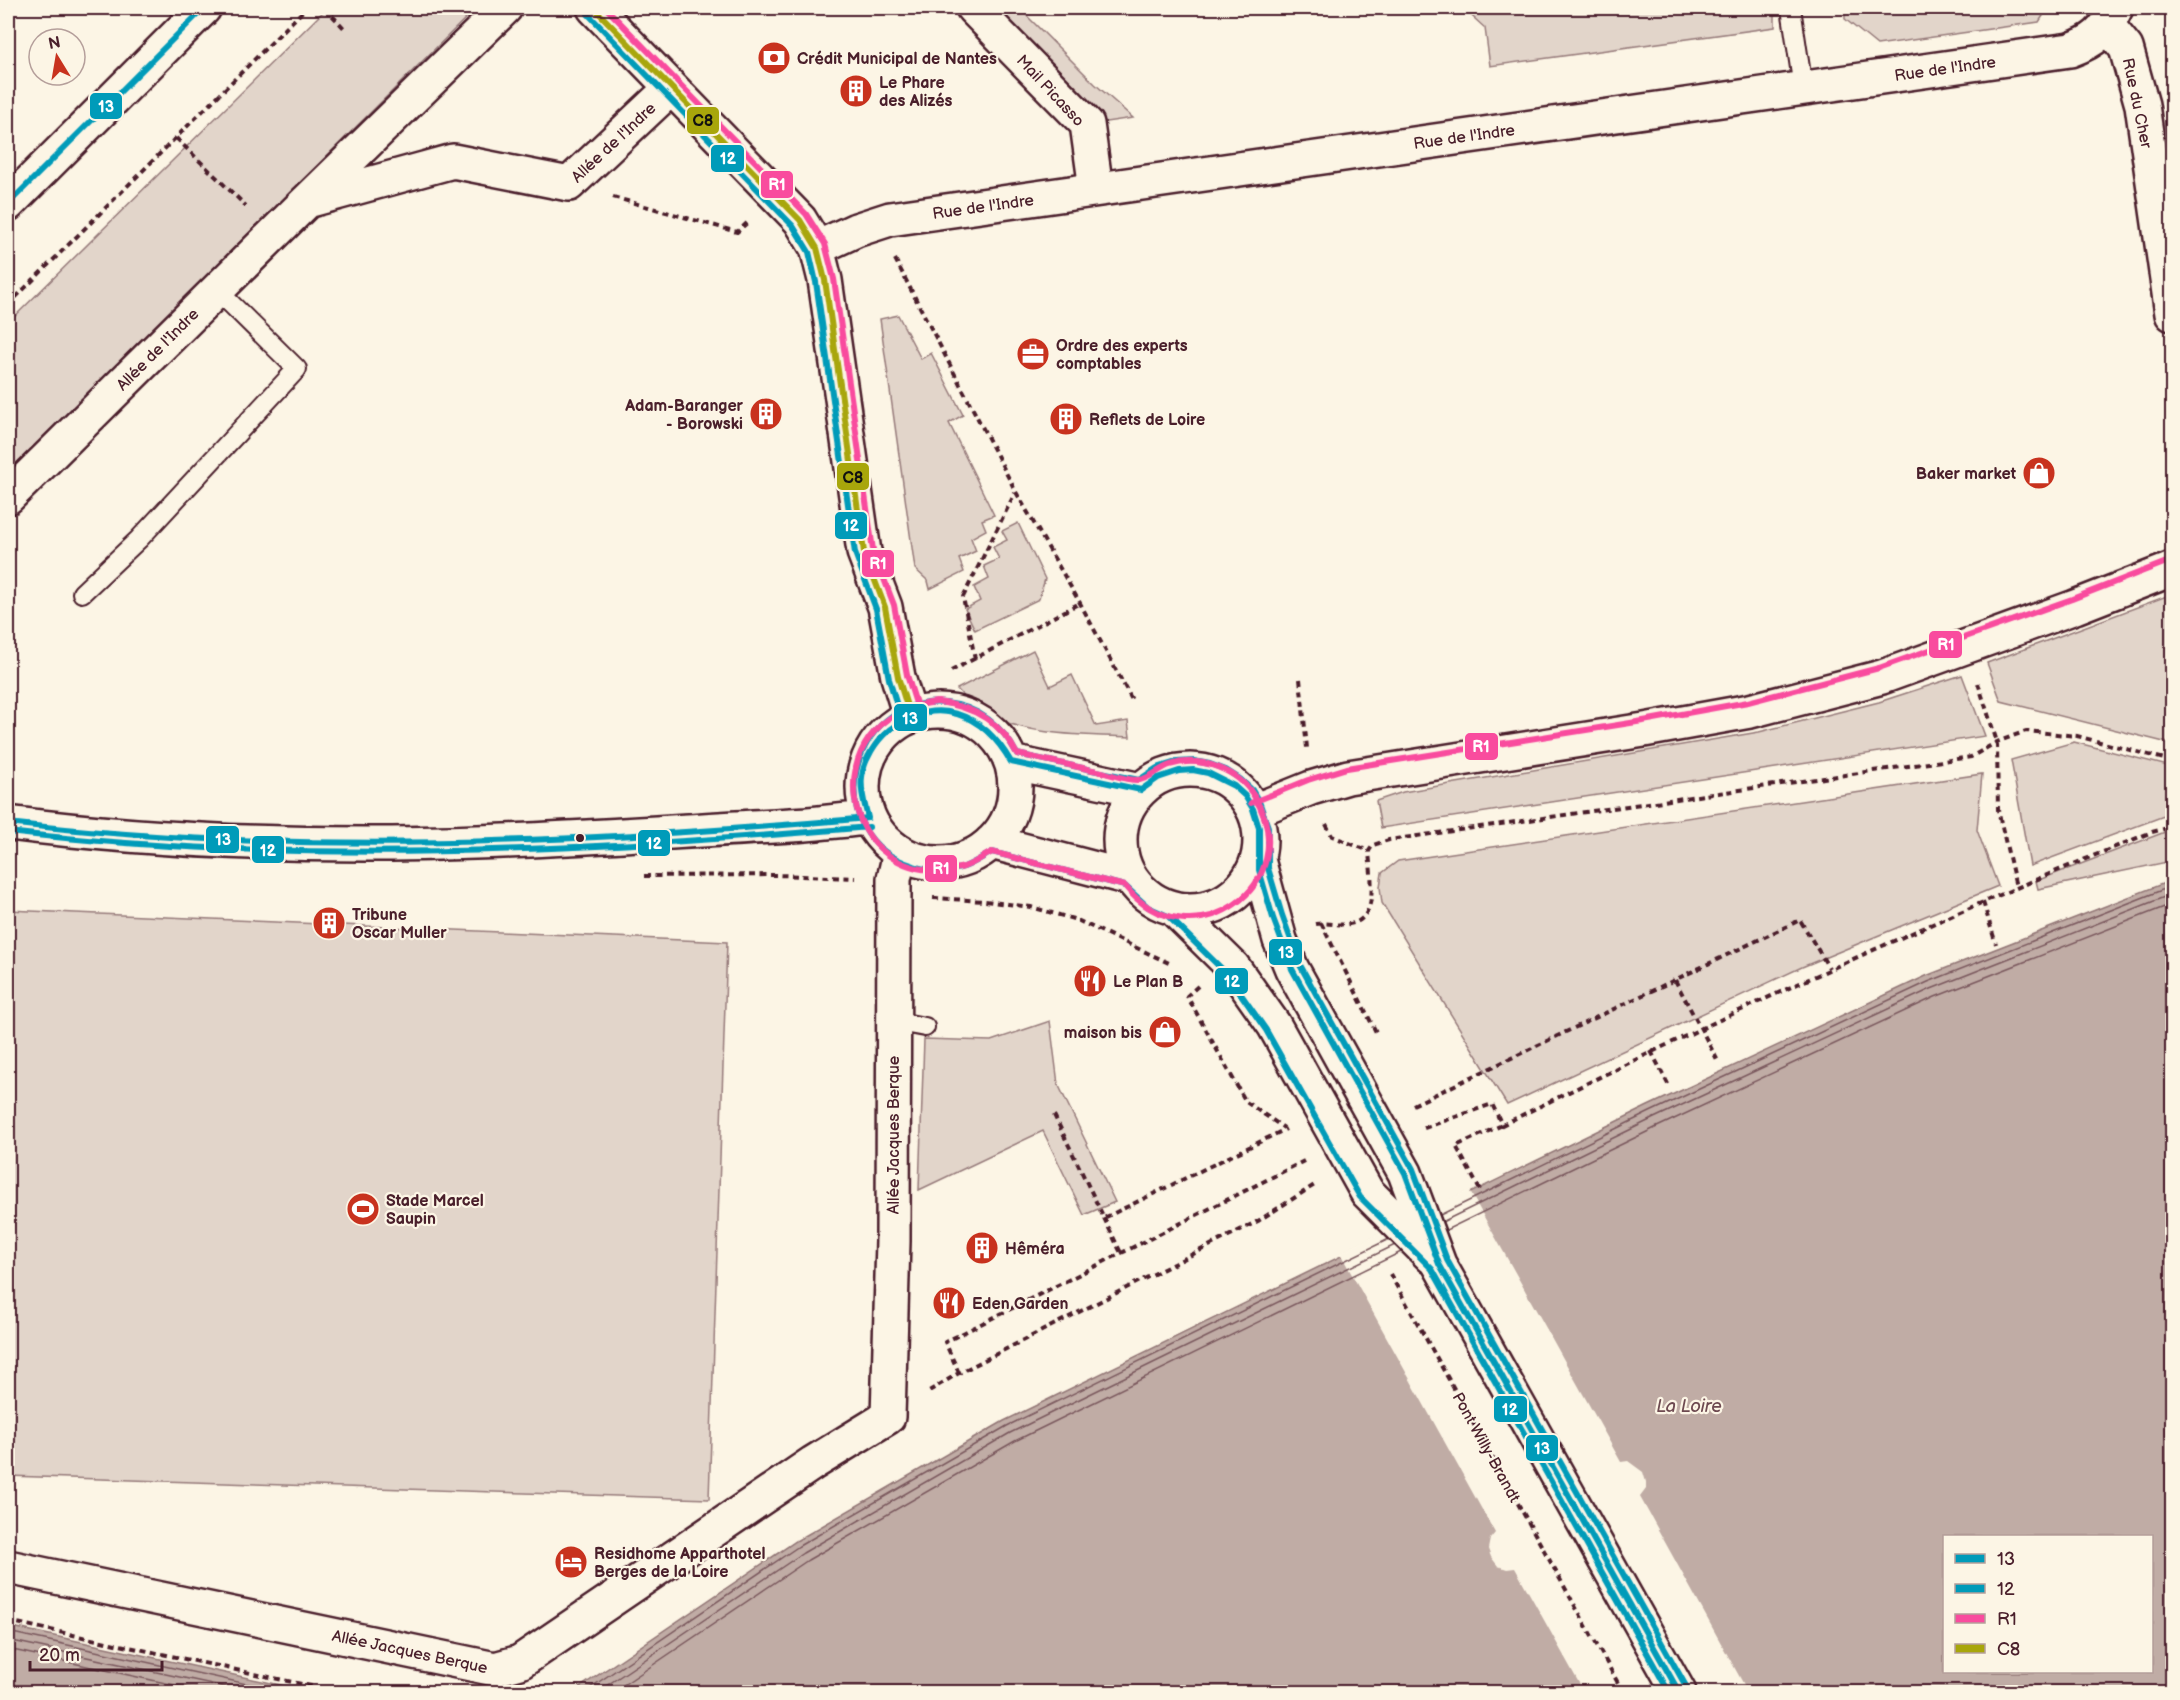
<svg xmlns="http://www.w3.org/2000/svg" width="2180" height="1700" font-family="'Balsamiq Sans',sans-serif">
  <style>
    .green { fill: #e2d5ca; stroke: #967a7a; stroke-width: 1.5 }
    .water { fill: #c0aca5; stroke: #917474; stroke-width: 1.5; fill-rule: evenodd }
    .pier { fill: #fcf5e5 }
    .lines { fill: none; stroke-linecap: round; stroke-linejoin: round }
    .shore { stroke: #79575c; stroke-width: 1.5 }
    .lane-casing { stroke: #4a1f2b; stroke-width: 22 }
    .street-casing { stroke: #4a1f2b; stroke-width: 38 }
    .secondary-casing { stroke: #4a1f2b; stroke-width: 38 }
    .primary-casing { stroke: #4a1f2b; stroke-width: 38 }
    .path { stroke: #4a1f2b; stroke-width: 4; stroke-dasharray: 6 4.5; stroke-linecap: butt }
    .lane { stroke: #fcf5e5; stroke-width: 18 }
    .street { stroke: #fcf5e5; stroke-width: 33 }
    .secondary { stroke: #fcf5e5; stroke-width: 33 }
    .primary { stroke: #fcf5e5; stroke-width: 33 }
    .bus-1-casing { stroke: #fcf5e5; stroke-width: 10 }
    .bus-2-casing { stroke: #fcf5e5; stroke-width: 10 }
    .bus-3-casing { stroke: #fcf5e5; stroke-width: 10 }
    .bus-4-casing { stroke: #fcf5e5; stroke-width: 10 }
    .bus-1 { stroke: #009bb9; stroke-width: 6 }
    .bus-2 { stroke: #009bb9; stroke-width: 6 }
    .bus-3 { stroke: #f94c9e; stroke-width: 6 }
    .bus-4 { stroke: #a8a60b; stroke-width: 6 }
    .bus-dot { fill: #4a1f2b; stroke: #fcf5e5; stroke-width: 2 }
    .labels { text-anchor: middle; stroke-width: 4.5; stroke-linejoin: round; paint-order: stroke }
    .poi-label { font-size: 16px; font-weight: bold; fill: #4a1f2b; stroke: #fcf5e5; text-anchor: start }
    .street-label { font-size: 16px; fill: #4a1f2b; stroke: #fcf5e5 }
    .water-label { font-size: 18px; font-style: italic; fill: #6d4950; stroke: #fcf5e5 }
    .line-badge { stroke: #fcf5e5; stroke-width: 2 }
    .badge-label { font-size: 16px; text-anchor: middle; font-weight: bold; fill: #fff }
    .pale-badge-label { font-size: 16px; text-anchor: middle; font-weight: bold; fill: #111 }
  </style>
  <rect width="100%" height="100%" fill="#fcf5e5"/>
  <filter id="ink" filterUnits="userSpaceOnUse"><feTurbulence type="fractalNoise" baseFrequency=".0167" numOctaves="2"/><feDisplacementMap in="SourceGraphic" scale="12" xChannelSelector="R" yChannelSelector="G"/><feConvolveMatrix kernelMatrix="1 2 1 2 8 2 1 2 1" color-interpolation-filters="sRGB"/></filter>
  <g filter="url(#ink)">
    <path class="green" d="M327,8h149l-468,464v-149z
      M992,8h27l76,76 38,34 -27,4z
      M1463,8h312v19l-285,39 -5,-38z
      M1845,8h203l-9,14 -162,23 -32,-26z
      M898,315l23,44 10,-6 32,62 -14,8 45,92 -12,5 4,10 -15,8 5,13 -17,8 5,13 -34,17 -2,-8 -13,-12 -35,-250z
      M1018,523l27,56 -6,20 -64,31 -10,-21 15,-8 -6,-14 15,-8 -5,-13 15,-7 -6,-12 14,-7 -5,-9z
      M2172,594v150l-171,-43 -14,-38z
      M1033,650l17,36 22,-11 24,51 32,-5 2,16c-45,-2 -105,-1 -145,-24 -11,-6 -20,-15 -28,-24z
      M1962,675l23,61 -604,92 -5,-27 27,-9 356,-60 120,-30z
      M2074,742l98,25v46l-142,53 -19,-106z
      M1982,774l-5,56 21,56 -196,81 -295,138 -125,-202 -2,-16 2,-14 16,-12z
      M2165,832l7,17v12l-134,28 -2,-8z
      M8,910l719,32 -18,557 -701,-23z
      M1050,1021l8,63 57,118 -31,13 -41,-84 -124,59 5,-151 67,2z"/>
    <path class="water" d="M2172,880v812h-1599l223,-151 208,-120 644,-315 278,-130zM1944,1536h208v136h-208z
      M8,1626l305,66h-305z"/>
    <path class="pier" d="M1469,1190l152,272 7,-1 15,11 3,10v7l-6,8 108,195h-164l-69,-124 -8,1 -9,-3 -7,-9 -3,-8 2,-10 5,-6 -155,-280z"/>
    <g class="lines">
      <path class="shore" d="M1440,1215l210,-103 278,-130 244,-96
        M1442,1222l212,-104 277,-129 241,-95
        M1446,1230l211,-103 278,-130 237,-93
        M8,1632l276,60
        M8,1640l241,52
        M8,1649l199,43
        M584,1692l215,-146 208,-120 382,-187
        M597,1692l206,-139 207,-120 385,-188
        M613,1692l195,-132 207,-119 386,-189"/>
      <defs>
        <path id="lane" d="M1791,8l12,80
          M82,593l57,-54 158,-170 -80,-79
          M893,1021l32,6"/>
        <path id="street" d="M594,8l206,212 17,28 8,32 39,272 21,55 13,70 12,39
          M973,8l114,116 9,65
          M2108,26l18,22 16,57 30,209
          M308,200l197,-192
          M817,248l39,-18 34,-11 1180,-169c25,-9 35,-18 46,-42
          M8,497l299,-296 146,-40 116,23 102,-96
          M8,1567l487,102 25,-7 293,-199 75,-46 5,-176 1,-362 6,-26"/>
        <path id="secondary" d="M8,204l196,-196"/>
        <path id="primary" d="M863 787a76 76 0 1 1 152 0a76 76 0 1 1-152 0Z
          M1011,762l130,28
          M1120 840a70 70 0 1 1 140 0a70 70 0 1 1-140 0Z
          M1254,811l57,-23 37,-11 296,-47 106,-19 132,-34 193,-70 97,-38
          M8,823c127,16 256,22 384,21 134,-1 267,-12 399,-19 26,-1 52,-5 77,-7
          M991,842l139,36
          M1258,860l22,80 12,29 113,204 34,91 240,428
          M1173,908l60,59 41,58 93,167 65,65"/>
      </defs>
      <use href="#lane" class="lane-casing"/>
      <use href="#street" class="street-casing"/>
      <use href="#secondary" class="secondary-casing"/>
      <use href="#primary" class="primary-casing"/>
      <path class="path" d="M325,8l19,20
        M176,138l70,68
        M613,197l124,35 10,-9
        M895,259l121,233 64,111 52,97
        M8,305l298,-297
        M975,659l-12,-62 52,-104
        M951,671l129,-68
        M1300,679l7,69
        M1978,683l19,59 1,68 18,77
        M1326,824l6,12 37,15
        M644,876l133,-1 78,3
        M933,898l52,3 46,6 46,13 92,43
        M1983,902l13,42
        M1321,923l56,111
        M1316,924c11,-2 22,2 33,0 32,-4 21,-51 20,-73l4,-6 16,-5 582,-83 26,-15 29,-11 51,5 95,25
        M1675,980l44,83
        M1198,986l-11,10 59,106 38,26
        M1651,1051l19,37
        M1413,1105l387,-185 29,48
        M1054,1115l50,103 182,-89
        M1424,1128l68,-24 10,21c213,-106 429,-204 650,-293l20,-5
        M1480,1190l-24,-44 46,-21
        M1104,1218l17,35
        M1390,1274l233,418
        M959,1373l-14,-31 359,-181
        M929,1391l30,-18 299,-152 58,-37
        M8,1621l331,71"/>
      <use href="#lane" class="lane"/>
      <use href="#street" class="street"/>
      <use href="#secondary" class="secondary"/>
      <use href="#primary" class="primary"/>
      <defs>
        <path id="bus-1" d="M8,204l196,-196
          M1011,762l130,28
          M1141,790l17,-12 21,-7 14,-1 15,3 26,13 11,10 8,13 6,19v42l14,48 19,51 113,204 34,91 240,428
          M868,818c-3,-13 -8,-27 -6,-41 2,-18 14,-36 27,-47 48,-36 94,-17 122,32
          M8,823c286,33 574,20 860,-5"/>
        <path id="bus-2" d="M588,14l205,212 16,26 7,30 39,271 21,56 13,70 12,40
          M8,832c286,33 574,20 861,-5
          M1669,1692l-237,-423 -72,-72 -94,-167 -40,-57 -58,-57 -20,-9 -23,-21 -133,-34c-9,5 -18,11 -28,15 -15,5 -35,4 -50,-1 -98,-29 -66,-172 32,-163 32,3 57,23 71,51l122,26 18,-12 19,-6 18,-1 16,3 16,6 14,9 12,11 8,14 8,23v41l14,47 18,50 113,204 34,91 240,428"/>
        <path id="bus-3" d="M606,8l200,206 19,30 9,35 39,271 21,55 13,70 12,38
          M936,702c-127,16 -97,190 24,166 11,-2 22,-11 32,-16l133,34c65,81 184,-2 129,-90 -16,-26 -54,-41 -84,-31 -10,3 -22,15 -32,15 -12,0 -25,-5 -36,-8 -28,-6 -57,-12 -85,-18 -16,-32 -44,-48 -79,-52
          M1251,803l57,-23 39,-12 296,-47 105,-19 131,-34 193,-69 97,-38"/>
        <path id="bus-4" d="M594,8l206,212 17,28 8,32 39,272 21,55 13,70 12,39"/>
      </defs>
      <use href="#bus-1" class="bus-1-casing"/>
      <use href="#bus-2" class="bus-2-casing"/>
      <use href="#bus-3" class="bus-3-casing"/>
      <use href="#bus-4" class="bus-4-casing"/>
      <use href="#bus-1" class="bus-1"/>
      <use href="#bus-2" class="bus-2"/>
      <use href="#bus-3" class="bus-3"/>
      <use href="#bus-4" class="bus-4"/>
    </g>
  </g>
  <defs>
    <symbol id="bank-disc" viewBox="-11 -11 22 22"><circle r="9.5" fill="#c8321e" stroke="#fcf5e5"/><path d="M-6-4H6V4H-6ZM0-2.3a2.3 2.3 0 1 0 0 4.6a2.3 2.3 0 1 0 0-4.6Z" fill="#fff"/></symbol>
    <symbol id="building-disc" viewBox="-11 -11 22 22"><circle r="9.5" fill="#c8321e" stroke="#fcf5e5"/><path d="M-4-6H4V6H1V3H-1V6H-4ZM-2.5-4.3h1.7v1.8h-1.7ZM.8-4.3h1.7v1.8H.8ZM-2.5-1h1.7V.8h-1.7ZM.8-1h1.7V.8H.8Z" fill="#fff"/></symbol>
    <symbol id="office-disc" viewBox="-11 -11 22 22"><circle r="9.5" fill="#c8321e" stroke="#fcf5e5"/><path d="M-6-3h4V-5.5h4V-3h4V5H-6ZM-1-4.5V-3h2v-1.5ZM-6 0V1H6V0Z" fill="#fff"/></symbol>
    <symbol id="shop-disc" viewBox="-11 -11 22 22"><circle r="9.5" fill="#c8321e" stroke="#fcf5e5"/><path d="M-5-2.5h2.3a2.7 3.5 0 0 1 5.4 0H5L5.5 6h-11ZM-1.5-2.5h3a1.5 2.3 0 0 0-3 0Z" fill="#fff"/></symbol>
    <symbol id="restaurant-disc" viewBox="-11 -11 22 22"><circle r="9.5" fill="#c8321e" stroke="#fcf5e5"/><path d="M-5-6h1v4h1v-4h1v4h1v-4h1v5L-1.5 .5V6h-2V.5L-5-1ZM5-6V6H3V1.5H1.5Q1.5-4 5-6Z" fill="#fff"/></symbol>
    <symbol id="stadium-disc" viewBox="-11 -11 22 22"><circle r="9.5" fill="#c8321e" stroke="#fcf5e5"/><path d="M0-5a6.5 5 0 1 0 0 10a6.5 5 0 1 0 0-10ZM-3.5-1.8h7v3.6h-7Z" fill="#fff"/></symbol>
    <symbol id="hotel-disc" viewBox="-11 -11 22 22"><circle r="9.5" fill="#c8321e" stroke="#fcf5e5"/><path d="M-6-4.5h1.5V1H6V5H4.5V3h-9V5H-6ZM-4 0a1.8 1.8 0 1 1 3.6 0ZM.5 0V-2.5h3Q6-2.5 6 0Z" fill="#fff"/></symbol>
  </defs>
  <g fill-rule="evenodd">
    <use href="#bank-disc" x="755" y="39" width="38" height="38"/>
    <use href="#building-disc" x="837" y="72" width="38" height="38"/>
    <use href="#office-disc" x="1014" y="335" width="38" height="38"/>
    <use href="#building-disc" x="747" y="395" width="38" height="38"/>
    <use href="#building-disc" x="1047" y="400" width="38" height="38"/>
    <use href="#shop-disc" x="2020" y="454" width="38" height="38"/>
    <use href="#building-disc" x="310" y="904" width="38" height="38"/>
    <use href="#restaurant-disc" x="1071" y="962" width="38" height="38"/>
    <use href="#shop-disc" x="1146" y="1013" width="38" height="38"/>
    <use href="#stadium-disc" x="344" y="1190" width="38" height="38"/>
    <use href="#building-disc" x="963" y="1229" width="38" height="38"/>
    <use href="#restaurant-disc" x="930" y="1284" width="38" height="38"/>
    <use href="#hotel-disc" x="552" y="1543" width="38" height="38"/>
  </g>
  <circle class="bus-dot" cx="580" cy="838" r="5"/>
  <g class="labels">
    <g class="poi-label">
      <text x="797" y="64">Crédit Municipal de Nantes</text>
      <text x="879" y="88">Le Phare<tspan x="879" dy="18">des Alizés</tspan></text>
      <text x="1056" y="351">Ordre des experts<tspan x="1056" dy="18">comptables</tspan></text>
      <text x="743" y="411" text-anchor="end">Adam-Baranger<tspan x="743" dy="18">- Borowski</tspan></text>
      <text x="1089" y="425">Reflets de Loire</text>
      <text x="2016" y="479" text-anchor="end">Baker market</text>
      <text x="352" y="920">Tribune<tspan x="352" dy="18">Oscar Muller</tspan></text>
      <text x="1113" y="987">Le Plan B</text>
      <text x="1142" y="1038" text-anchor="end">maison bis</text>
      <text x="386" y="1206">Stade Marcel<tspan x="386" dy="18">Saupin</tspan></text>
      <text x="1005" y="1254">Hêméra</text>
      <text x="972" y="1309">Eden Garden</text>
      <text x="594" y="1559">Residhome Apparthotel<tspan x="594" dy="18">Berges de la Loire</tspan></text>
    </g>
    <g class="street-label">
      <text transform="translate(1945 68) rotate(-8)" y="6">Rue de l'Indre</text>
      <text transform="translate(1051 90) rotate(47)" y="6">Mail Picasso</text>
      <text transform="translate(2138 103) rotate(78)" y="6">Rue du Cher</text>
      <text transform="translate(1464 136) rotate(-8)" y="6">Rue de l'Indre</text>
      <text transform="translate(613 142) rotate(-43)" y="6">Allée de l'Indre</text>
      <text transform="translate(983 206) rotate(-8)" y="6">Rue de l'Indre</text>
      <text transform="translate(157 349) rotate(-45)" y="6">Allée de l'Indre</text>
      <text transform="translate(893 1135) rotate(-90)" y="6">Allée Jacques Berque</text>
      <text transform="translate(1487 1447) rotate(61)" y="6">Pont Willy-Brandt</text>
      <text transform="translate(410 1651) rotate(12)" y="6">Allée Jacques Berque</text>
    </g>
    <g class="water-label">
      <text x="1689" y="1412">La Loire</text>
    </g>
  </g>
  <g class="line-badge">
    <rect x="89" y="92" width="34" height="28" rx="6" fill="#009bb9"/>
    <rect x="686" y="106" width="34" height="29" rx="6" fill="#a8a60b"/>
    <rect x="710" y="144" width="35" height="29" rx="6" fill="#009bb9"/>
    <rect x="760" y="170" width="34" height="29" rx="6" fill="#f94c9e"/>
    <rect x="836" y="462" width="34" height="29" rx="6" fill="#a8a60b"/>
    <rect x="834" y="511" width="34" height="29" rx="6" fill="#009bb9"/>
    <rect x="861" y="549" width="34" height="29" rx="6" fill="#f94c9e"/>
    <rect x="1928" y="630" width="35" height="29" rx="6" fill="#f94c9e"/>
    <rect x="893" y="703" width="35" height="29" rx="6" fill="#009bb9"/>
    <rect x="1464" y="732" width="35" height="29" rx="6" fill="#f94c9e"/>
    <rect x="205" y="825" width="35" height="29" rx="6" fill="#009bb9"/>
    <rect x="637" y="829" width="34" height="28" rx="6" fill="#009bb9"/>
    <rect x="251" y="835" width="34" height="29" rx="6" fill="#009bb9"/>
    <rect x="924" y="854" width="34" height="29" rx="6" fill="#f94c9e"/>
    <rect x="1268" y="938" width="35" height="28" rx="6" fill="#009bb9"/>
    <rect x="1214" y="967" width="35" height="28" rx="6" fill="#009bb9"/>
    <rect x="1493" y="1395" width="35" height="28" rx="6" fill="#009bb9"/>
    <rect x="1525" y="1434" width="34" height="28" rx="6" fill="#009bb9"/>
  </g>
  <g class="badge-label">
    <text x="106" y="112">13</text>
    <text x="728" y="164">12</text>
    <text x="777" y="190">R1</text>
    <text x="851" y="531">12</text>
    <text x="878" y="569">R1</text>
    <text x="1946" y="650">R1</text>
    <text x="910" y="724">13</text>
    <text x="1481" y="752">R1</text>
    <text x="223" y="845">13</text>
    <text x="654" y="849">12</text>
    <text x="268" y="856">12</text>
    <text x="941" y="874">R1</text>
    <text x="1286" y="958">13</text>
    <text x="1232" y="987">12</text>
    <text x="1510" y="1415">12</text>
    <text x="1542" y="1454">13</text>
  </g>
  <g class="pale-badge-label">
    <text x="703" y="126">C8</text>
    <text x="853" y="483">C8</text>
  </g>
  <rect width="2180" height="1700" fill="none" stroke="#fcf5e5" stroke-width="30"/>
  <rect x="15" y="15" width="2150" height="1670" fill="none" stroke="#4a1f2b" stroke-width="2" filter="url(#ink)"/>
  <rect x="1943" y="1535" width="210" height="138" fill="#fcf5e5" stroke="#b59f9b" stroke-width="1.5"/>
  <rect x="1955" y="1554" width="30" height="9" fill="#009bb9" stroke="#b59f9b" stroke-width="1.5"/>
  <text x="1997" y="1565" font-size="18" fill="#4a1f2b">13</text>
  <rect x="1955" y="1584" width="30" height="9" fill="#009bb9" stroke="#b59f9b" stroke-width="1.5"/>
  <text x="1997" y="1595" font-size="18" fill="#4a1f2b">12</text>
  <rect x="1955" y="1614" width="30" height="9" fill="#f94c9e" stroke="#b59f9b" stroke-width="1.5"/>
  <text x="1997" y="1625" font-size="18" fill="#4a1f2b">R1</text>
  <rect x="1955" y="1644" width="30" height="9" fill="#a8a60b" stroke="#b59f9b" stroke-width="1.5"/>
  <text x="1997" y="1655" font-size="18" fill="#4a1f2b">C8</text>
  <g transform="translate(57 57) rotate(349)"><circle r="28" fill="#fcf5e5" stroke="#b59f9b" stroke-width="1.5"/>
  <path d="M0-4.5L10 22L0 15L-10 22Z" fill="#c8321e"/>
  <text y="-9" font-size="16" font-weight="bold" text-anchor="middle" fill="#4a1f2b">N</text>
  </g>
  <path d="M30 1661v9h132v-9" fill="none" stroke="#4a1f2b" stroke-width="3"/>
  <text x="39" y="1661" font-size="18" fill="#4a1f2b" stroke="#fcf5e5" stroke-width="4.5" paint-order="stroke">20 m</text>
</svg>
